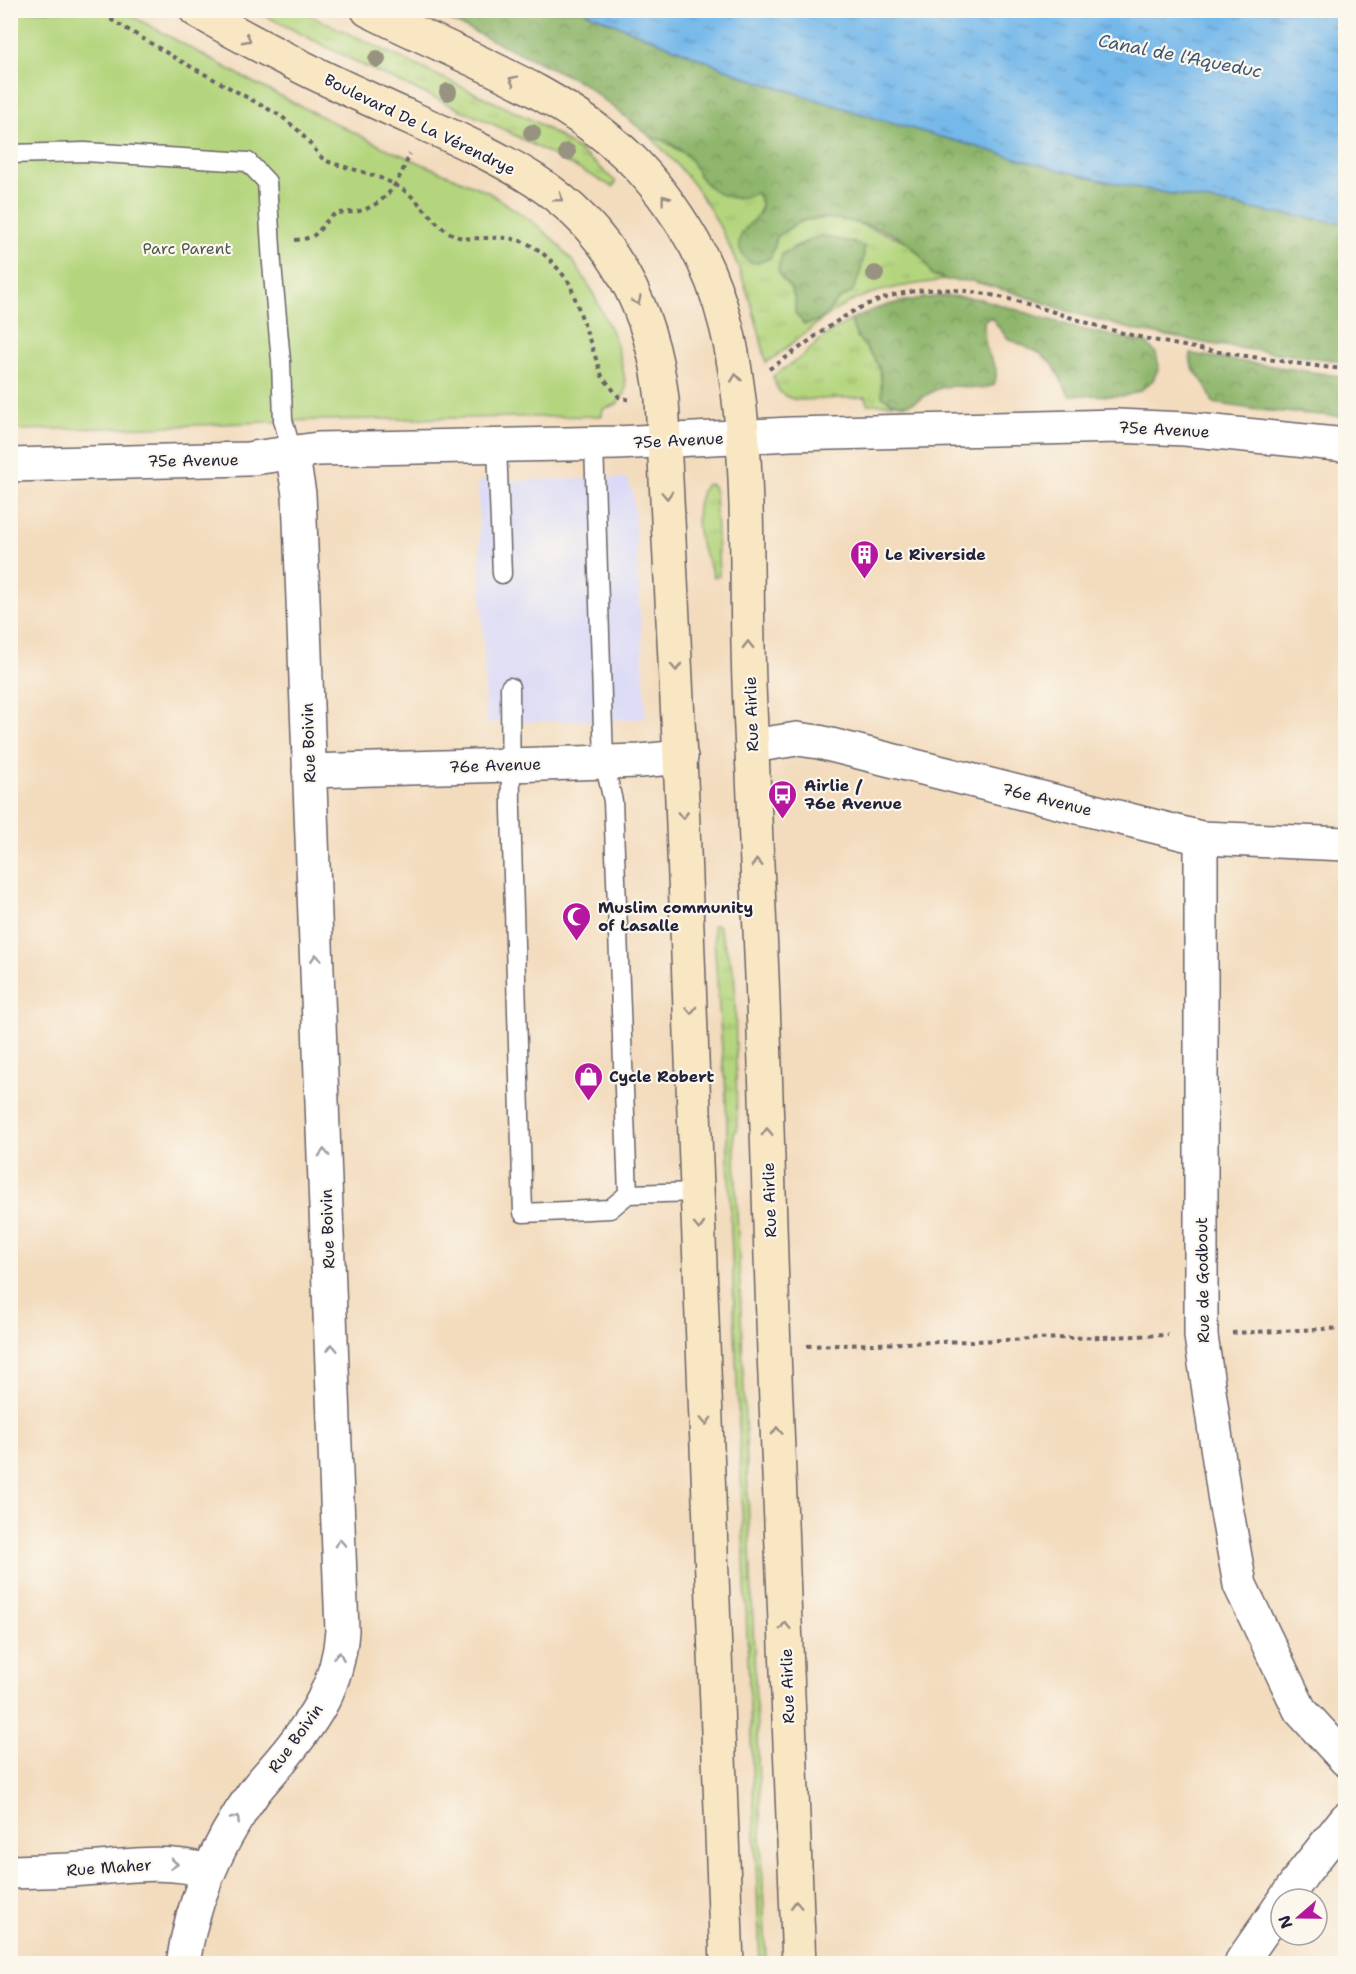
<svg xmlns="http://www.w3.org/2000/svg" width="1356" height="1974" font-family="'Shantell Sans',sans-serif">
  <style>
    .built { fill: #d7d7f8 }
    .grass { fill: url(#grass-tufts); stroke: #6b7c5c; stroke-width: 1.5; fill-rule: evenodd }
    .forest { fill: url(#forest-crowns); stroke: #586c54; stroke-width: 1.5 }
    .park { fill: #b4d57d; stroke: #6b7c5c; stroke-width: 1.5 }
    .water { fill: url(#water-ripples); stroke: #4b6d92; stroke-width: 1.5 }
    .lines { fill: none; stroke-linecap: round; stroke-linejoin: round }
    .service-casing { stroke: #6b6368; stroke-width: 21 }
    .minor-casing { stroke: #6b6368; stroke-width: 36 }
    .tertiary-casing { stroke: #6b6368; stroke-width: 36 }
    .secondary-casing { stroke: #6b6368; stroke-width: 36 }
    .path { stroke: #6b6368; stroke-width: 4; stroke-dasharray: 4.5 4.5; stroke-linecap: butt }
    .service { stroke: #fff; stroke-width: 18 }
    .minor { stroke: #fff; stroke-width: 33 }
    .tertiary { stroke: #fff; stroke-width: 33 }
    .secondary { stroke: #f9e7c3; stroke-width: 33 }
    .tree { fill: #989380 }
    .oneway { stroke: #988e86 }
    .oneway2 { stroke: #9c9ca7 }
    .labels { text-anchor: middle; stroke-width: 4.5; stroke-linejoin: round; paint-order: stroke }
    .street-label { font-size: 16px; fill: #22223b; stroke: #fbf7ec }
    .park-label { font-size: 16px; fill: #4e584f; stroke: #fbf7ec }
    .poi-label { font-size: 16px; font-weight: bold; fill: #22223b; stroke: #fbf7ec; text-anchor: start }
    .water-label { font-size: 18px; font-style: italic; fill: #3f5678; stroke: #fbf7ec }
  </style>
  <defs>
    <pattern id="grass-tufts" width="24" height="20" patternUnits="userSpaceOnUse" patternTransform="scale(1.5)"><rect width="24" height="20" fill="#b4d57d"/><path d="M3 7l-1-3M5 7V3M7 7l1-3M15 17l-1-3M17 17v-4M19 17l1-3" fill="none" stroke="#9ab76d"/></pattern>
    <pattern id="forest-crowns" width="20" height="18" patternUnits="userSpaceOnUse" patternTransform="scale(1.5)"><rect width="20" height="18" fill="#8fb66c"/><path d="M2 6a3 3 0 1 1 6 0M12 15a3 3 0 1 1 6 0" fill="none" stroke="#74945a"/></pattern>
    <pattern id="water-ripples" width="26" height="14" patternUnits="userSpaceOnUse" patternTransform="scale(1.5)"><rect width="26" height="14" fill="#74b8ea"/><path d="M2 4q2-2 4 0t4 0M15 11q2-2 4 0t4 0" fill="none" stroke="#5f95bf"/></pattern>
  </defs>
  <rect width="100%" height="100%" fill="#fbf7ec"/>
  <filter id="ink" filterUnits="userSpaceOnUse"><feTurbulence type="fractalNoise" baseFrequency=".0167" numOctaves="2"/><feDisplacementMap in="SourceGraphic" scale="12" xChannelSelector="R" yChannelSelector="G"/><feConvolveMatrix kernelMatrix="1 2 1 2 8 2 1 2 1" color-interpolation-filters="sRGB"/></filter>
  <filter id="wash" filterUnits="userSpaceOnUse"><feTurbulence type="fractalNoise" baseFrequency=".008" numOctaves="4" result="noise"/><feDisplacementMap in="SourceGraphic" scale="24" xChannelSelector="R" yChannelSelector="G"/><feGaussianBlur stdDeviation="1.35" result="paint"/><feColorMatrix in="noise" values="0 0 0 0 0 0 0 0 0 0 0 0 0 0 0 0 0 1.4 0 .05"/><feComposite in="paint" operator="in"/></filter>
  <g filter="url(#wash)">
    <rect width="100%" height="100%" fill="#f3dbbd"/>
    <path class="built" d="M622,478l6,2 5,13 13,221 -1,3 -4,2 -155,4 -8,-242z"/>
    <path class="grass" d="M256,11h45l233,110c30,17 56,36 82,61l-3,5 -116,-61 -127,-57z
      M651,137l12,3 26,17 10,17 38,25 8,-4 12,-2c6,11 5,17 -3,27l20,29 3,-12 13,-11 16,-6 29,-2 19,4 52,19 19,20 7,14 15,5c-28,3 -57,7 -83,16 -31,11 -63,41 -89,61l-9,5c-15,-70 -39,-140 -87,-195 -9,-10 -19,-20 -28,-30zM824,236l13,4 17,2 5,29 -8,21 -13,7 -11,15 -23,10 -8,-11 -1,-14 -5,-12 3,-40c12,-3 18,-10 31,-11z
      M852,319c0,22 21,29 27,49 3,8 2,19 3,28l11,8h-26l-1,-7 -68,3c-16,-3 -21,-8 -25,-24l30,-20 20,-19z
      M709,484l4,2 2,7 4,83 -5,1c-3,-10 -7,-18 -11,-27 -8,-20 -8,-46 2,-65z
      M713,925h5l16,48 1,14 2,144 -3,1 32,831h-6l-35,-886h-1z"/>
    <path class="forest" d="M430,11h153l165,67 133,42 178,50 64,15 151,28 71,10v139l-128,-17 -83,-15 -63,-18 -59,-20 -41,-11 -24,-1 -15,-5c-6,-13 -14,-25 -25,-33 -20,-15 -78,-29 -102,-22 -11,4 -19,10 -28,17l-3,12 -4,9c-4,1 -10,5 -14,5 -12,0 -19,-15 -16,-25 3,-10 15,-19 21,-27v-9l-4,-9c-8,2 -16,6 -23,5 -15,-1 -29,-13 -37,-26 -3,-5 -5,-12 -9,-16 -10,-9 -24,-16 -37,-19l-70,-55z
      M824,236l40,10c1,11 -5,38 -13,46 -3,4 -9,5 -13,8 -14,13 -11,21 -34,24l-9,-11v-14l-5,-12 -7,-7 -5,-9 4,-17c7,-4 12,-6 19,-9 10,-4 9,-8 23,-9z
      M949,296l32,3 99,30 66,14 10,10 3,14 -6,13 -12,10 -16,6 -56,-1 -17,-32 -13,-10 -32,-15 -16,-21 -7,4c0,9 0,18 2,26 4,17 15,17 8,38 -19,7 -24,1 -42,1 -30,0 -35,34 -70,10 -1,-9 0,-20 -3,-28 -7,-20 -27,-27 -27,-49 33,-16 61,-21 97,-23z
      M1191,354l154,23v40l-87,-7 -45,-7c-2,-6 -5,-12 -8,-18 -6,-10 -17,-18 -14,-31z"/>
    <path class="park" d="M10,11h113l133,73 127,63 105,45 26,17 23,16 20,18 18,21 16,25 24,50 7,26 4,21 -1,7 -8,11 -14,5 -1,7 -286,4 -165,7 -140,3z"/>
    <path class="water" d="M583,11h762v212l-71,-10 -151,-28 -64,-15 -178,-50 -133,-42z"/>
  </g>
  <g filter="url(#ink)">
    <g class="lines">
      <defs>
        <path id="service" d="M10,154l75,-2 163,10 19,20 5,82 9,97 2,59 9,32
          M594,443l10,319 9,39 15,393 70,-2
          M497,446l5,128
          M510,687l1,123 12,403 87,-4 18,-15"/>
        <path id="minor" d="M752,746l45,-7 22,3 382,96 145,6
          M309,771l331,-10 41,-4
          M1201,838v498l24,165 15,84 60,125 46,50
          M10,1872c25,-1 50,-1 74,-3 43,-3 82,-10 124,2
          M1285,1899l19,-27 42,-53
          M1242,1961l39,-56
          M183,1964c9,-64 34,-120 71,-172 8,-11 18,-21 27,-32 34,-41 57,-74 61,-129l-43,-1137 -7,-42"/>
        <path id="tertiary" d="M10,465l237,-6 71,-10 299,-6 174,-9 326,-8 68,3 161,16"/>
        <path id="secondary" d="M196,10c59,35 120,65 182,93 52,24 107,46 156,77 78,50 118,129 128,219l20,401 45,1164
          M368,10c87,44 190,79 261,147 26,25 47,55 65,86 30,53 41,114 47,175 9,96 4,193 9,289 4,90 8,179 12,269 5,125 7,250 12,376 7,204 16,408 25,612"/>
      </defs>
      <use href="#service" class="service-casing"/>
      <use href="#minor" class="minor-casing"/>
      <use href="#tertiary" class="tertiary-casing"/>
      <use href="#secondary" class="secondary-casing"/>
      <path class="path" d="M95,10l82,49 104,57 18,15 23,27 7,4c27,9 59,14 81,33 15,13 26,31 44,40 10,5 21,3 32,3 9,0 19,-1 27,1 25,4 43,26 57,45l32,92 17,21 11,3
        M295,240c27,-2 21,-11 37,-24 7,-5 15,-3 23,-4 33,-7 43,-30 55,-58
        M769,369c40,-25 73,-59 119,-72 83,-25 163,19 243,38 42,10 86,17 129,23 29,4 57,9 86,11
        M1232,1333l114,-5
        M807,1346l361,-11"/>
      <use href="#service" class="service"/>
      <use href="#minor" class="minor"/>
      <use href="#tertiary" class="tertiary"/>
      <use href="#secondary" class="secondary"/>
    </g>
    <g class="tree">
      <circle cx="377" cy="59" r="9"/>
      <circle cx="448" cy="92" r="9"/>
      <circle cx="532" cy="133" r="9"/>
      <circle cx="567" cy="152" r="9"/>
      <circle cx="875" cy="274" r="9"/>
    </g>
    <defs><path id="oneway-chevron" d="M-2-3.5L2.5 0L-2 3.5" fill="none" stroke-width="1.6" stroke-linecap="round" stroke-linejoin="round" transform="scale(1.5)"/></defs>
    <g class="oneway">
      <use href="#oneway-chevron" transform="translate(247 39) rotate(28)"/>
      <use href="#oneway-chevron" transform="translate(513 80) rotate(-153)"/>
      <use href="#oneway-chevron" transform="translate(559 198) rotate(38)"/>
      <use href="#oneway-chevron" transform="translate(665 199) rotate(-127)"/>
      <use href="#oneway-chevron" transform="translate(637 301) rotate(65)"/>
      <use href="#oneway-chevron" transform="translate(736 378) rotate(-97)"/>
      <use href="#oneway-chevron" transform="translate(667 495) rotate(87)"/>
      <use href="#oneway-chevron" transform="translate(748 645) rotate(-91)"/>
      <use href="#oneway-chevron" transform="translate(676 667) rotate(87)"/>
      <use href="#oneway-chevron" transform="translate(683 815) rotate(88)"/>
      <use href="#oneway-chevron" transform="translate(757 863) rotate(-92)"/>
      <use href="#oneway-chevron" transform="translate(691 1010) rotate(88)"/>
      <use href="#oneway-chevron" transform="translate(767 1132) rotate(-92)"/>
      <use href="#oneway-chevron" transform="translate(699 1226) rotate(88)"/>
      <use href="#oneway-chevron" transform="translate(706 1421) rotate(88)"/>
      <use href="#oneway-chevron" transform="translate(777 1431) rotate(-92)"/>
      <use href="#oneway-chevron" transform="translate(785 1626) rotate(-92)"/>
      <use href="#oneway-chevron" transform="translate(796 1905) rotate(-92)"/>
    </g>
    <g class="oneway2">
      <use href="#oneway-chevron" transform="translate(316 958) rotate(-92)"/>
      <use href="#oneway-chevron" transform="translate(324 1153) rotate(-92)"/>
      <use href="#oneway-chevron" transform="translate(332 1348) rotate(-92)"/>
      <use href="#oneway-chevron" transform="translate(340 1543) rotate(-92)"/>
      <use href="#oneway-chevron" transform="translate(339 1656) rotate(-80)"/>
      <use href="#oneway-chevron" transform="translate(236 1819) rotate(-57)"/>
      <use href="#oneway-chevron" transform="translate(174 1864) rotate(4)"/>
    </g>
  </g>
  <defs>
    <symbol id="building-pin" viewBox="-11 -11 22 30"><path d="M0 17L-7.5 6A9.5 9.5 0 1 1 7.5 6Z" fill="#b5179e" stroke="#fbf7ec"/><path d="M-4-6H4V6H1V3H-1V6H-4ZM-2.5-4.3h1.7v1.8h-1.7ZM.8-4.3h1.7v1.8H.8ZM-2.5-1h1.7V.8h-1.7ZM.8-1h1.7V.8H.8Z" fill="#fff"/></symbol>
    <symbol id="bus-pin" viewBox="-11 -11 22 30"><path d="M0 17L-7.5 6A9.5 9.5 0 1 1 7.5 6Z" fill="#b5179e" stroke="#fbf7ec"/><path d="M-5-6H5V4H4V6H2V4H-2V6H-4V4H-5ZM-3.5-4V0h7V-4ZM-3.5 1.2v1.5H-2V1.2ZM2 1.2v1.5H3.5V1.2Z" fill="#fff"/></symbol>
    <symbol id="mosque-pin" viewBox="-11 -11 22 30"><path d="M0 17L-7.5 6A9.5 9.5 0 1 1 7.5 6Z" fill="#b5179e" stroke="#fbf7ec"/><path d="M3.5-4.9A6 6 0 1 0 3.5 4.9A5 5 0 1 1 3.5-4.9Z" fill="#fff"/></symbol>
    <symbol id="shop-pin" viewBox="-11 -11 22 30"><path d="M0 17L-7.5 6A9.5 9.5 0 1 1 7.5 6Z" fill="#b5179e" stroke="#fbf7ec"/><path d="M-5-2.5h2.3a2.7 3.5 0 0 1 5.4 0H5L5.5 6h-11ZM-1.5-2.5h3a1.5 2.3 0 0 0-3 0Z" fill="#fff"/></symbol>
  </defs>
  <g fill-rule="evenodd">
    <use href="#building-pin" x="848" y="538" width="33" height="45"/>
    <use href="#bus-pin" x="766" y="778" width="33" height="45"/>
    <use href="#mosque-pin" x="560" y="900" width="33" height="45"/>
    <use href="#shop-pin" x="572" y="1060" width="33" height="45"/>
  </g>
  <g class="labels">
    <g class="street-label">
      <text transform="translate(420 124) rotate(26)" y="6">Boulevard De La Vérendrye</text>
      <text transform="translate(1164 429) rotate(3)" y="6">75e Avenue</text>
      <text transform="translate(678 440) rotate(-3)" y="6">75e Avenue</text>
      <text transform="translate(193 460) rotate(-1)" y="6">75e Avenue</text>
      <text transform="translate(751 714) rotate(-92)" y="6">Rue Airlie</text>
      <text transform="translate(308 743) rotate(-92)" y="6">Rue Boivin</text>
      <text transform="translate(495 765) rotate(-2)" y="6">76e Avenue</text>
      <text transform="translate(1047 799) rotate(14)" y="6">76e Avenue</text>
      <text transform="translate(769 1200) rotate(-92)" y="6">Rue Airlie</text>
      <text transform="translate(327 1229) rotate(-92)" y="6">Rue Boivin</text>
      <text transform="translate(1202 1280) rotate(-91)" y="6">Rue de Godbout</text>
      <text transform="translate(787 1686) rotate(-92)" y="6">Rue Airlie</text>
      <text transform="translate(295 1738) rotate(-54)" y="6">Rue Boivin</text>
      <text transform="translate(109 1867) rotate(-4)" y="6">Rue Maher</text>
    </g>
    <g class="park-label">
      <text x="187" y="254">Parc Parent</text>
    </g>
    <g class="poi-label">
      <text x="885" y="560">Le Riverside</text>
      <text x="804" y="791">Airlie /<tspan x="804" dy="18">76e Avenue</tspan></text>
      <text x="598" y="913">Muslim community<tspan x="598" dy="18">of Lasalle</tspan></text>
      <text x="609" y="1082">Cycle Robert</text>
    </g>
    <g class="water-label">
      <text transform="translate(1180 56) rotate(11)" y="6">Canal de l'Aqueduc</text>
    </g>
  </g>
  <rect width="1356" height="1974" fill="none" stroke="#fbf7ec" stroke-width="36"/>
  <g transform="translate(1299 1917) rotate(250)"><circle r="28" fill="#fbf7ec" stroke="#a4a2a5" stroke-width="1.5"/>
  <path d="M0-4.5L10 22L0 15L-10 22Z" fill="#b5179e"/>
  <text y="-9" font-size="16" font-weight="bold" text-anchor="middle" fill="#22223b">N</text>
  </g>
</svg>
